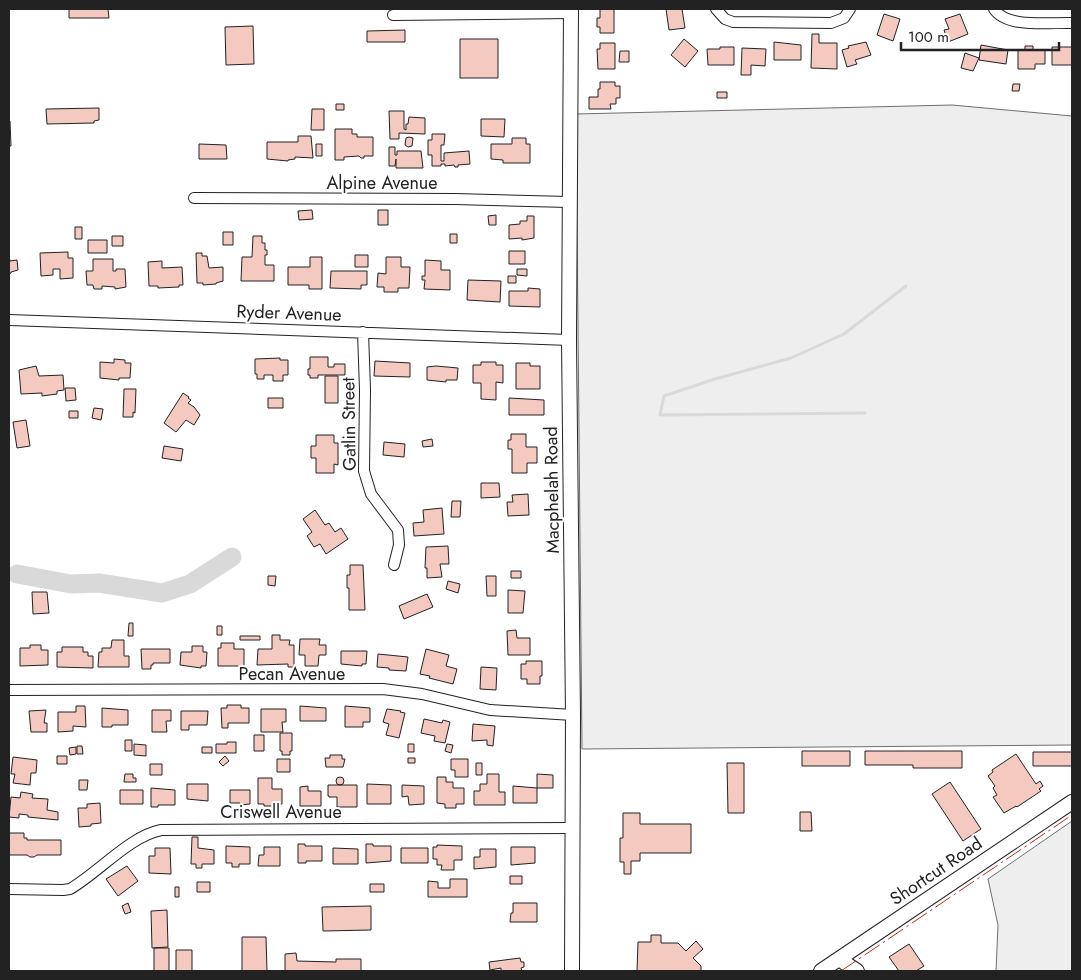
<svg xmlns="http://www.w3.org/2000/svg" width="1081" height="980" font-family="Jost,sans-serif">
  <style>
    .green { fill: #eee; stroke: #6f6f6f }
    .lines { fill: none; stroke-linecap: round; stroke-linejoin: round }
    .stream { stroke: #d9d9d9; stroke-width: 3 }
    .river { stroke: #d9d9d9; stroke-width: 19 }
    .building { fill: #f3c9c0; stroke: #222 }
    .street-casing { stroke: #222; stroke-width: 12 }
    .secondary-casing { stroke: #222; stroke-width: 16 }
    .street { stroke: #fff; stroke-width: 10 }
    .secondary { stroke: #fff; stroke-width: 14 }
    .power { stroke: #c62828; stroke-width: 1; stroke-dasharray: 18 4 2.5 4; stroke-linecap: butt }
    .labels { text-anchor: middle; stroke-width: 4; stroke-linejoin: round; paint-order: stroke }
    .street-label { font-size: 18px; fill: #222; stroke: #fff }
  </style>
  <rect width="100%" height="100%" fill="#fff"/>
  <path class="green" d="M952,105l120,11v629l-490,4 -6,-635z
    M1072,821v150h-76l2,-46 -10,-46z"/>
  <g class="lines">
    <path class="stream" d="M865,413l-205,2 4,-19 51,-17 76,-21 53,-24 62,-48"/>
    <path class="river" d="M17,574l54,10 28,-1 63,10 28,-9 42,-27"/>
  </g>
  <path class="building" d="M69,9h39l1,9h-40z
    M600,9h14v24h-14v-6h-3v-9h3z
    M666,9h16l3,19 -16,2z
    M884,14l16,5 -7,22 -16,-6z
    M960,14l8,20 -20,8 -4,-12 5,-1 -4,-10z
    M253,26l1,38 -28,1 -1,-38z
    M405,30v12h-38v-11z
    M812,34h7v9h18v26l-26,-1z
    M460,39h38v39h-38z
    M684,39l14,12 -13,16 -14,-12z
    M774,42l27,3v15h-27z
    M866,42l5,13 -16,5 2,4 -10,3 -5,-17 7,-2 -1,-2z
    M600,43h15v26h-17l-1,-20h3z
    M981,45l27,5 -2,14 -27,-4z
    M1025,46h8v4h12v14h-10v5h-17v-19h7z
    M720,47h14v18h-26l-1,-16h13z
    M1052,47h20v18h-20z
    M742,48l24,1 -1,17 -14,-1v10h-10z
    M620,51h9v11h-10z
    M965,53l14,5 -6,13 -12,-3z
    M600,82h15v4h5v12h-4v6h-6l1,5h-22v-12h9v-8h2z
    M1013,84h7l-1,7h-7z
    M717,92h10v6h-10z
    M336,104h8v6h-8z
    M99,108v12l-5,1v2l-47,1 -1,-15z
    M312,109h12v21h-13z
    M389,111h15v18l2,1v-6h2l1,-7 16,1v16l-26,-1v6h-9z
    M481,119h24l-1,18 -23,-1z
    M9,121h1l1,25h-2z
    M335,129h17v5h5v3h16v19h-9v2h-3l-2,-2 -15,1v3h-9z
    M432,134h13l-1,11h-3v16h3v-8l25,-2 1,13 -12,1v2h-3l-1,-2 -9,1v-2h-4v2h-9v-11h-4v-15h4z
    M298,136h13l2,22 -18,-1v2l-7,1v1l-21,-2v-17h31z
    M409,137l4,1 -1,8 -4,1 -3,-2 1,-7z
    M512,138h14v6h4v19h-27v-3l-12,-1v-15h21z
    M199,144l27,1 1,14h-28z
    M316,144h6v12h-6z
    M389,147h6v8h2v-4h24l2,17h-27v-9l-1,7h-6z
    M312,210l1,9 -14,1 -1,-9z
    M378,210h10v15h-10z
    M496,215v10h-7l-1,-9z
    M527,216h7v22l-12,2v-2l-13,1v-14l11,-1v-3h7z
    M75,227h7v12h-7z
    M223,232h10v13h-10z
    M450,234h7v9h-7z
    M112,236h11v10h-11z
    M253,236h9v7h3v7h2v5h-2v10h9v16h-33l1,-24h10z
    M88,240h19v13h-19z
    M509,251h16v13h-16z
    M68,252v6h5v20l-13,1v-10h-7v6l-12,1 -1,-23z
    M196,253h6v3h5l2,12 14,-1v14l-7,2v1l-13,1v-2h-6z
    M355,255h13v12h-13z
    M9,256l1,5 7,-1 1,10 -7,2v1l-2,1z
    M310,257h12v32h-13v-4h-21v-18h22z
    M386,257h15v10h9l-1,21h-11v4h-14v-5h-7l1,-14 8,1z
    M93,259h20v12h3v-2h9l1,18 -11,2v-2l-13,-1v3h-8l-1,-4h-6l-1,-14h7z
    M425,260l16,1v9h9v20l-26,-1 1,-9h-3v-4h3z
    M162,261v7l20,-1 1,18h-4v2l-21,1v-2h-9l-1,-24z
    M517,269h10v7l-10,-1z
    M331,271h36v14h-6v4l-31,-1z
    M508,276h8v7h-8z
    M468,280l33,1 -1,21 -33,-2z
    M528,288l12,1v18l-31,-1v-15h19z
    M310,357h18v10h6v-3h11v11h-27v3h-8v-3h-2v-6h2z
    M280,358v2h8v15h-5v6h-10v-6h-9v4h-7v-5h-2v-15z
    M114,359l11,1v3h6l-1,15h-11v2l-19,-2v-16l14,1z
    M375,361l35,2v14l-36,-1z
    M481,362h15v3h7v18l-7,-1v18l-15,-1v-16h-8v-18h8z
    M516,363h14v3h10v23h-24z
    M36,366l3,10 24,-1 1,15 -7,1v3l-15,2v-3l-21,1 -2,-24z
    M436,366l22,2 -1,12h-11v2l-19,-2v-13z
    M325,376h13v27h-13z
    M65,388h10l1,12 -10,1z
    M124,389h12l-1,24 -2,-1v5h-10z
    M183,393l6,4 -1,1 3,2 -3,3 6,4 6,8 -6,10 -8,-5 -10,12 -12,-9z
    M268,398h15v10h-15z
    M509,398l35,2v15h-35z
    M94,408l9,1 -2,11 -9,-2z
    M69,411h9v7h-9z
    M26,420l4,26 -13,2 -4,-26z
    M511,434h15v13h11v16h-10v10h-15v-24h-4v-9h3z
    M316,435h18v8h4v22l-4,-1v9h-18v-15h-5v-12h5z
    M432,439l1,7 -10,1 -1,-6z
    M384,442l21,2 -1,13 -21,-2z
    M164,446l19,3 -2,12 -19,-3z
    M481,483h18l1,14 -19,1z
    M528,494l1,21 -21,1 -1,-14h6l-1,-7z
    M452,501h9l-1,16h-9z
    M442,508l2,26 -30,2 -1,-13 11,-1 -1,-12z
    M315,510l10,15 4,-2 6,9 6,-4 7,11 -22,15 -6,-10 -6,3 -7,-11 5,-4 -9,-13z
    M448,546l1,18h-9l2,13 -15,1v-10h-2l1,-21z
    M350,565h13l2,45h-16v-22h-2v-13h3z
    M511,571h10v7h-10z
    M268,576h8l-1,10 -7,-1z
    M486,576h10v20h-9z
    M448,581l12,3 -2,9 -12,-4z
    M508,590l17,1 -2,22h-15z
    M32,592h15l2,21 -16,1z
    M427,594l6,13 -29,12 -5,-13z
    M129,623h4v13h-5z
    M217,626h5v9h-5z
    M516,630l1,8h13v17h-22l-1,-24z
    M272,635h8v5h10l-1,5h5v22h-6v-3l-31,1 1,-16h14z
    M240,636h20v4h-20z
    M300,639h20l-1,6h7v10h-7l-1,11h-13v-11h-6z
    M112,640h12v16h5v11h-31l1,-15h3v-4h9z
    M221,643h13v6h10v17h-26v-18h3z
    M30,645h11v5h7v15l-28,1v-18h10z
    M192,646h11v6h4l-1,14h-5v2l-21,-3 1,-13h11z
    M62,647h21v5h5v4h5v12l-36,-1v-15h5z
    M141,649h29v14h-17v2h-2v4h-9z
    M426,649l23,6 -3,11 11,3 -4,15 -24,-6 1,-2 -10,-2z
    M341,651h26l-1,13h-4v2l-21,-2z
    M378,654l30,3 -2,14 -17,-1v-2l-12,-1z
    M526,661h16v15h-2v8h-13v-5h-6v-15h5z
    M481,667l16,1 -1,22 -16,-1z
    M227,705h14v3h8v15h-21v5h-6l-1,-20h6z
    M76,706h9l1,21 -13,-1v5l-15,1v-20h18z
    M300,706l26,2v13h-26z
    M345,706l25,2v14h-7v5h-18z
    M102,708l26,2v15h-16v2h-10z
    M261,709h25v13h-4l1,10h-22z
    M387,709l14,2 -1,1 5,1 -6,25 -13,-3 3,-11 -6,-2z
    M46,710l-2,13h3v9h-16l-2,-21z
    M152,710h19v11h-5l1,11h-15z
    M181,711h27l-1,14h-18v5h-8z
    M424,719l18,4 1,-3 7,2 -5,21 -11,-2 1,-5 -14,-3z
    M473,724l22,2 -2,20 -6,-1v-5l-15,1z
    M280,733h12v18h-2v4h-8v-4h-2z
    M254,735h10v16h-10z
    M125,740h7v11h-7z
    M227,742h9v11h-20v-9h11z
    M134,744l12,1v11l-12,-1z
    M408,744h6v8h-6z
    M447,744l6,1 -2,8 -6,-2z
    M77,746h5l1,8h-6z
    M76,747v7l-6,1 -1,-7z
    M202,747h10v6h-10z
    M802,751h48v15h-48z
    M865,751h97v17h-49v-3h-48z
    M1033,752h39v14h-39z
    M1016,754l20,30 4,-3 3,5 -4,3 2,2 -24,16 -1,-1 -12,7 -11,-16 4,-2 -4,-7 2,-2 -7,-10 5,-4 -1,-2z
    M330,755h12v4h3l-2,8h-17l-1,-9h5z
    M57,756h10v8h-10z
    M225,756l4,5 -6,5 -4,-4z
    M13,757l24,3 -1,13h-5l-1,12 -17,-2 2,-9h-4z
    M408,758h7v5h-7z
    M277,759h13v13h-13z
    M451,759h17v18h-13v-7h-4z
    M476,763h6v12h-6z
    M727,763h17v50h-16z
    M150,764h12v11h-12z
    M125,774h8v4h3v4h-12z
    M487,774h12v18h6v13h-31v-14h6v-7h7z
    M537,774l16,1v13h-16z
    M437,777h9v5h7v6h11v16h-8v4h-11v-4l-8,-1z
    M336 781a4 4 0 1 1 8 0a4 4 0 1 1-8 0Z
    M258,778h14v11h10v15h-4v2h-14v-2h-6z
    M79,780h9l-1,10h-8z
    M950,782l31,47 -18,12 -31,-47z
    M187,784h21v17l-21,-2z
    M367,784l24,1v19h-24z
    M328,785h29v22h-20v-10h-8v-1h-1z
    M402,785l22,1v18l-15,1 -1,-9 -6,1z
    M308,786v5h13v15h-21v-19z
    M513,786l24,2v15h-24z
    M151,788l24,2v15h-17v2h-7z
    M120,790h23v14h-23z
    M230,790h20v14l-10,1v-2h-10z
    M21,792l12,2 -1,4 16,1 -1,11 11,2v8l-30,-3v-2l-9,-1v4l-10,-1 2,-20 9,1z
    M100,803l1,20 -10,1v2l-12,1 -1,-19h9v-4z
    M800,812h11l1,19h-12z
    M623,813h17v11h51v29h-51v8h-9v13h-7v-12h-4v-24h3z
    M9,833h15v5h3v2h34v15h-24l-3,2h-4l-3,-2h-18z
    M192,837h6v11l16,2v14h-12v4h-6v-4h-5z
    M298,844h7v2h17v15h-16v2h-8z
    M366,844h7v2h18v15l-25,2z
    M437,845l25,1v14h-8v10h-13l1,-5h-5v-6h-4v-12h4z
    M226,846l24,1v17h-11v3h-7v-4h-6z
    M264,847h16v19h-22l1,-11h5z
    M511,847h24v16l-24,2z
    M155,848h15l1,26 -22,-1v-17h6z
    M333,848l25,1v15h-25z
    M401,848h27v15h-27z
    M480,849h16v18l-22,2v-12h6z
    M127,866l11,15 -20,15 -12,-17z
    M510,876h12v8h-12z
    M450,879h17v18h-39v-16l10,1v6h12z
    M197,882h13v10h-13z
    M370,884h14v8h-14z
    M175,887h4v10h-4z
    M128,903l3,9 -6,2 -3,-8z
    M513,903h24v19h-27l1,-9h2z
    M371,906v24l-48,1 -1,-24z
    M167,910l1,37 -16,1 -1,-37z
    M651,935h10v8h17l8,8 10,-10 7,8 -10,9 8,8v5h-64l1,-29h13z
    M242,937h24l1,34h-25z
    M909,944l15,22 -8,5h-17l-10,-14z
    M154,948h15v23h-15z
    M176,950h16v21h-16z
    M296,953l1,8 39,1v-3h25v12h-76v-17z
    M520,958l1,4h3v5l-3,1 1,3h-21v-3l-11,2 -1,-8z"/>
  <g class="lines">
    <defs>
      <path id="street" d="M716,9l9,10 8,3 98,1 13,-5 6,-9
        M994,9c13,20 57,13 78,14
        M393,15l178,-2
        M194,198l261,1 114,3
        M9,320l560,20
        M363,332l2,58 -1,81 7,23 27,36 1,15 -5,20
        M9,690l374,-1 39,5 68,16 83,5
        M9,889l54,1 7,-1c28,-16 60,-53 91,-59l411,-2"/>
      <path id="secondary" d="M571,9l-2,331 4,375 -1,256
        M839,959l18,12
        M821,971l251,-169"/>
    </defs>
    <use href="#street" class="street-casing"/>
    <use href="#secondary" class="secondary-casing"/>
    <use href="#street" class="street"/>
    <use href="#secondary" class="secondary"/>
    <path class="power" d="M841,971l231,-156"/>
  </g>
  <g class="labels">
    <g class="street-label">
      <text x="382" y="189">Alpine Avenue</text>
      <text transform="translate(289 313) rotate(2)" y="6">Ryder Avenue</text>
      <text transform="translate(349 424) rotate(-91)" y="6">Gatlin Street</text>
      <text transform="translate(552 490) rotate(-91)" y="6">Macphelah Road</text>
      <text x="292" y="680">Pecan Avenue</text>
      <text x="281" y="818">Criswell Avenue</text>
      <text transform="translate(936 871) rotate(-34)" y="6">Shortcut Road</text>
    </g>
  </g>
  <rect width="1081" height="980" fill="none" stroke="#222222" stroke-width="20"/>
  <path d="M901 42v8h158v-8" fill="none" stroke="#222222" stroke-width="2.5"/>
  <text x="908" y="42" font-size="15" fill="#222222" stroke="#ffffff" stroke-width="4" paint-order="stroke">100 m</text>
</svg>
